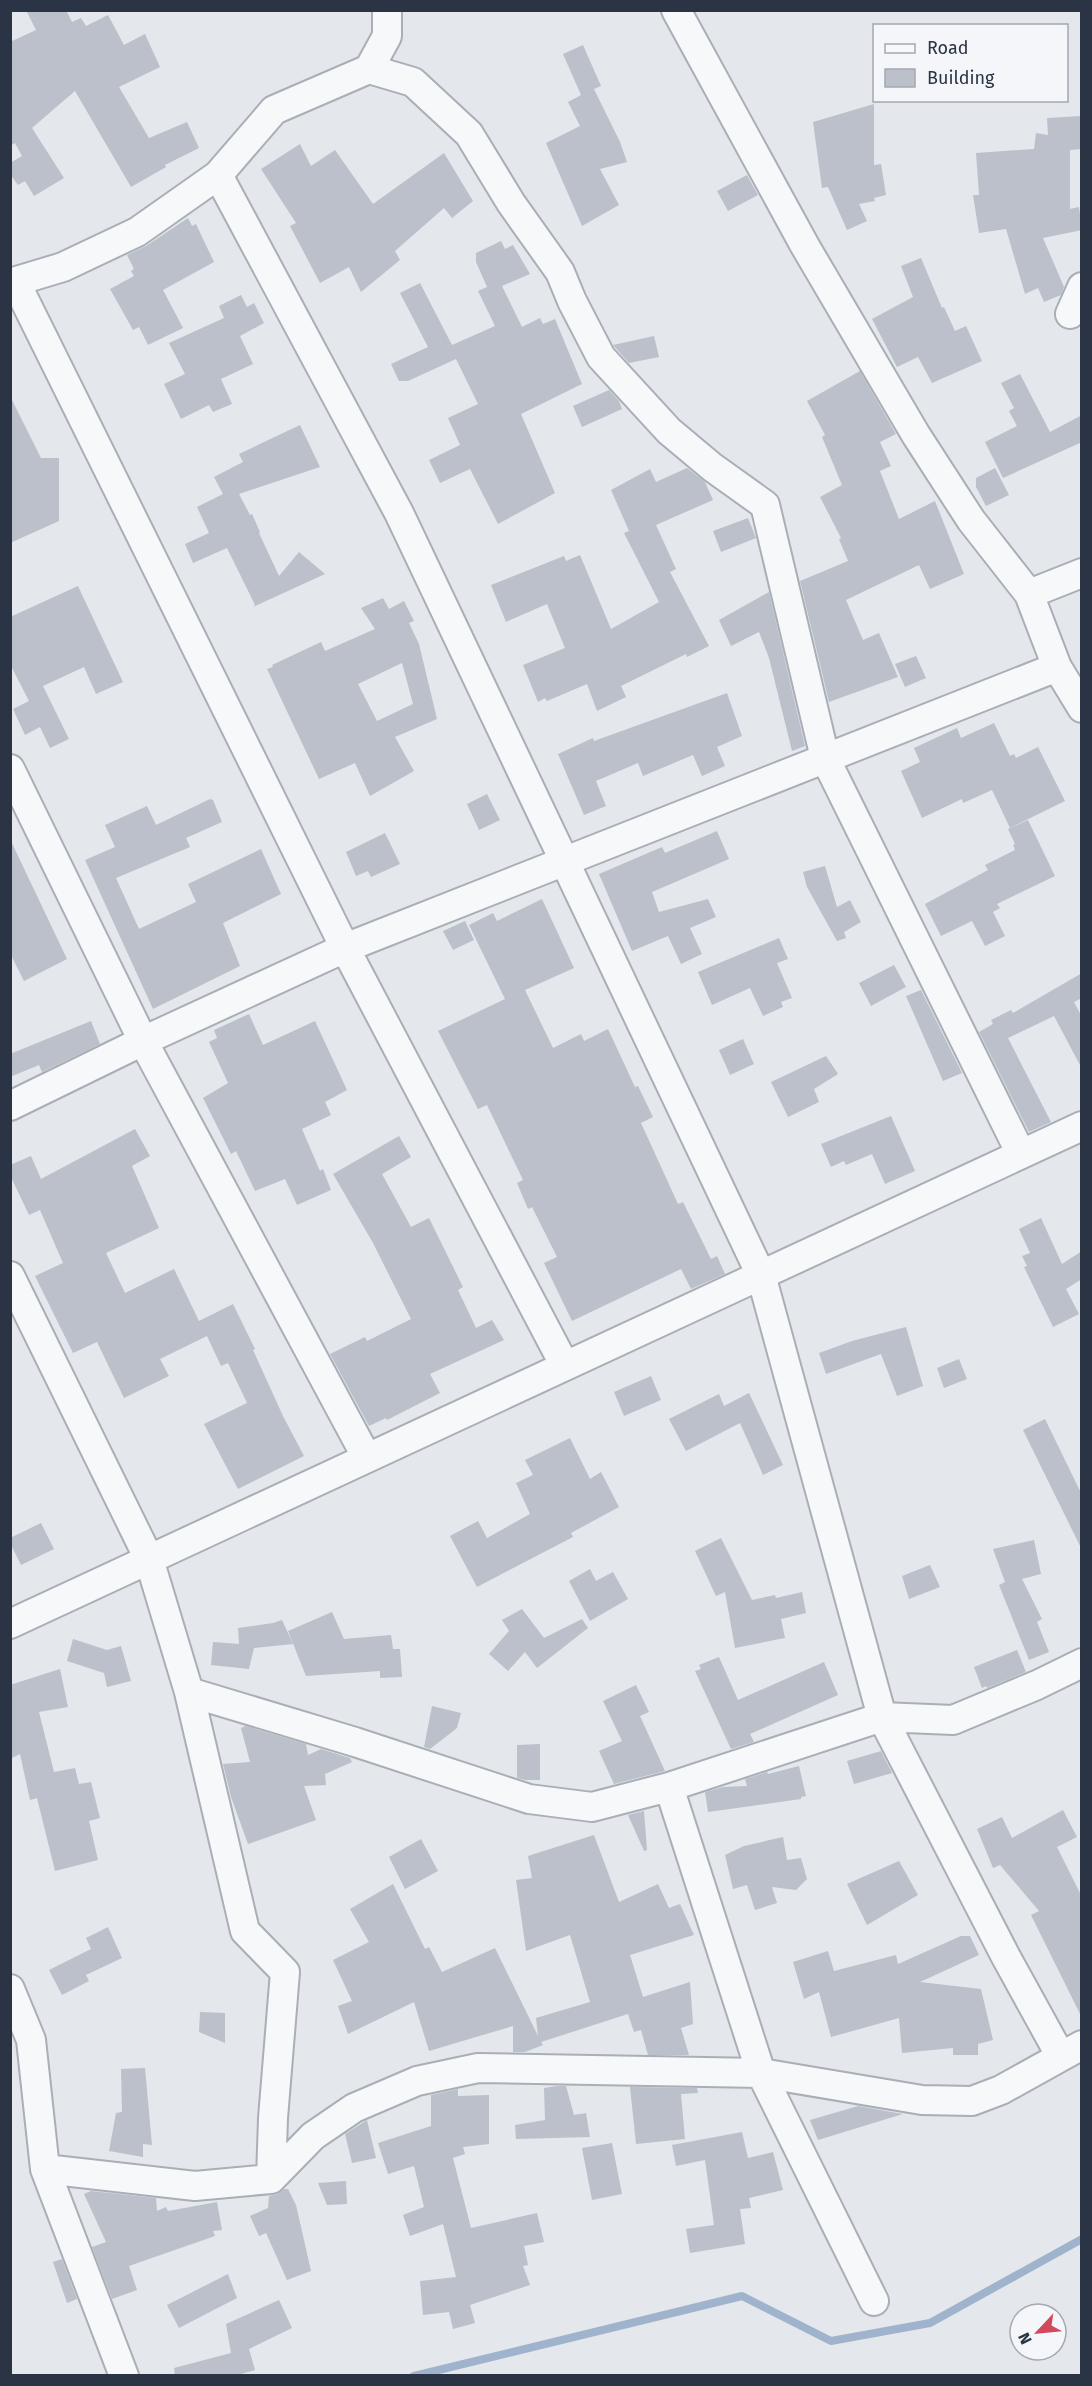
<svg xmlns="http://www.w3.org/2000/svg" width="1092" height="2386" font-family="'Fira Sans',sans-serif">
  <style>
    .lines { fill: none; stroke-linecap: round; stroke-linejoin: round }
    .stream { stroke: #9fb4cc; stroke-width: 8 }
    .building { fill: #bbc0ca; fill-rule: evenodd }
    .minor-casing { stroke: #a9aeb7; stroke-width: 32 }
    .minor { stroke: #f7f8fa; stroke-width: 28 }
  </style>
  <rect width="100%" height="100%" fill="#e4e7ec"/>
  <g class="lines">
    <path class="stream" d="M414,2376l328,-80 89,45 99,-18 152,-84"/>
  </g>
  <path class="building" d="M26,10h40l6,12 9,-4 5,8 22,-11 16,30 21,-11 15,33 -41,20 30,51 38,-16 12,26 -34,17 1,2 -35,20 -56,-96 -43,37 32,50 -30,18 -9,-15 -7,4 -8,-11v-11l12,-7 -7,-13 -5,3v-104l26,-12z
    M583,45l18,41 -7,3 26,53 7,20 -27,7 19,36 -37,21 -36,-83 34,-17 -12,-24 13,-7 -18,-41z
    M874,104v61l7,-1 5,31 -12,3 1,3 -16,3 8,17 -20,9 -19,-43 -6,1 -9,-66z
    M1082,116v33l-12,1v59l9,-2 3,23 -39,8 21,49 -3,8 -17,7 -6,-14 -13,6 -19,-65 -27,4 -6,-38h6l-3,-42 58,-4 2,-16 12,2 -1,-17z
    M300,144l11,22 24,-16 38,54 71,-51 29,48 -21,17 -8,-10 -49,43 5,9 -39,32 -12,-25 -29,16 -30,-57 6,-3 -35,-54z
    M747,175l11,20 -30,16 -11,-20z
    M188,218l4,8 4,-2 18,38 -51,28 20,38 -35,17 -9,-18 -6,3 -23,-41 24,-13 -3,-5 3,-2 -7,-14 19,-9z
    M501,241l4,8 8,-4 17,29 -28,12 20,41 18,-9 3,6 12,-5 27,65 -61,30 34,79 -57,31 -28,-55 -30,14 -11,-23 31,-15 -12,-27 30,-14 -22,-45 -48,22h-9l-8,-17 37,-17 -28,-54 20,-10 32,62 43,-19 -17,-35 9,-4 -11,-25v-9z
    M921,258l21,50 2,-1 11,24 11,-5 16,35 -50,22 -14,-26 -21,10 -25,-48 41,-22 -12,-31z
    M241,295l6,12 7,-4 10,20 -24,13 13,28 -32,15 11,25 -19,8 -4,-7 -28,14 -17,-35 21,-10 -16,-31 55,-25 -5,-12z
    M654,336l5,21 -30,6 -16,-18z
    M860,371l36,63 -16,8 11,24 -11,5 19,48 36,-18 29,73 -34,15 -11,-24 -73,35 17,40 16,-7 19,44 -69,25 -29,-121 48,-20 -9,-22 2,-1 -21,-41 22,-12 -20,-48 3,-2 -18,-34z
    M1020,374l30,58 32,-17v27l-79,36 -18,-36 32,-16 -8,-15 5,-3 -13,-25z
    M609,390l10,11 3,8 -40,18 -9,-21z
    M10,396l31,62h18v63l-49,22z
    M300,425l20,42 -81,27 11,21 2,-1 8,18 -1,1 20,43 20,-24 26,22 -72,33 2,-2 -28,-57 -34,15 -8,-19 24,-11 -12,-26 26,-13 -9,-17 29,-15 -4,-8z
    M687,468l18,14 8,18 -57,25 20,44 -6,3 39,74 -22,11 -1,-3 -65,32 5,11 -29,14 -10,-27 -40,17 -2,-3 -7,4 -15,-37 42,-17 -18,-44 -41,18 -15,-37 73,-29 2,5 14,-6 31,74 48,-27 -35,-69 5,-2 -18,-41 39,-21 6,13z
    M995,468l14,27 -23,11 -10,-19v-9z
    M748,518l8,20 -35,14 -8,-21z
    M78,586l45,96 -27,12 -12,-27 -41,19 26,53 -19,9 -10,-21 -15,8 -12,-26 16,-8 -19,-37v-47z
    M769,592l36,154 -13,5 -23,-93 -10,-26 -28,14 -12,-26z
    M383,598l6,11 15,-8 10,20 -5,2 10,21 18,75 -42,18 19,34 -44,25 -15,-33 -36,16 -52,-110 6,-2 -1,-2 49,-23 4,9 50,-22 -14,-21zM402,663l11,41 -36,17 -19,-37z
    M916,656l10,22 -21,9 -10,-23z
    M727,693l15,43 -25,11 8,19 -23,10 -9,-21 -50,21 -5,-13 -42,18 10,25 -22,9 -26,-61 35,-16 1,3z
    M994,723l16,33 4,-2 2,4 22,-11 27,54 -55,27 -18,-38 -29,13 -1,-4 -40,19 -21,-47 19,-9 -6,-14 43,-20 4,10z
    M487,794l13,26 -21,10 -12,-26z
    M210,799l3,1 9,22 -36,16 4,9 -74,31 23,51 57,-27 -8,-18 73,-35 20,45 -58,29 17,43 -87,43 -68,-149 30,-13 -10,-22 42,-19 9,19z
    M1028,820l27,56 -58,28 3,4 -7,4 12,24 -20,10 -13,-25 -31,15 -16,-32 63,-34 -3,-5 30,-15 -2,-5 2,-1 -7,-15z
    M717,831l12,28 -77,33 7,20 49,-13 8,18 -26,11 12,26 -21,10 -13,-28 -36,15 -33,-77 63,-27 3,6z
    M385,833l15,31 -29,13 -3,-6 -12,5 -10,-24z
    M10,839l57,120 -43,22 -14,-28z
    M825,866l12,41 13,-7 11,22 -17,10 2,6 -9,3 -30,-54 -4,-15z
    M542,899l32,69 -49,22 28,58 28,-14 3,7 24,-12 27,58 3,-1 15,31 -12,6 37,81 5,-2 28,57 6,-3 8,18 -34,15 -10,-20 -109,52 -28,-58 13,-6 -25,-50 -4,2 -11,-26 6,-3 -36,-75 -9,4 -40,-78 67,-32 -36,-74 24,-12 4,8z
    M465,921l9,19 -21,10 -10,-19z
    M779,938l9,21 -11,4 15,35 -11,4 2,5 -20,9 -13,-28 -38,17 -14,-33z
    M894,965l12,22 -35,19 -12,-23z
    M1082,973v25l-8,4 8,15v52l-28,-53 -46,22 43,84 -22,10 -50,-100 14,-8 -2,-4 20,-10 2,3z
    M921,990l41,83 -19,8 -37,-85z
    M249,1014l14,31 52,-24 32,69 -22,12 6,13 -29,14 18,42 3,-2 8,21 -34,15 -12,-26 -30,12 -19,-40 -5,3 -28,-56 25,-15 -19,-41 8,-4 -3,-8z
    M91,1021l9,23 -58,28 -3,-7 -29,12v-23z
    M743,1039l11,25 -24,11 -11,-25z
    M826,1056l12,18 -24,15 5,13 -31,15 -17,-35z
    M891,1116l24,55 -30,13 -13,-30 -26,11 -2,-4 -13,6 -10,-23z
    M135,1129l15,27 -18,10 27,62 -53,25 19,40 49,-24 25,52 34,-17 22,45 -2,1 30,66 21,40 -66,33 -34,-65 43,-21 -19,-40 -7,3 -14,-30 -47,23 9,17 -45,22 -27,-56 -24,11 -38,-77 28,-13 -23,-53 -11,5 -19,-40v-10l21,-9 10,23z
    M399,1136l12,21 -29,17 29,53 18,-9 34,69 -5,3 18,38 16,-8 12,20 -74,34 10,19 -53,27 -1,-2 -17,8 -39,-72 35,-17 2,4 44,-22 -38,-76 -40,-69z
    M1041,1218l21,46 20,-13v28l-16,10 13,25 -26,13 -29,-60 3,-1 -5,-10 8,-3 -11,-24z
    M906,1327l17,59 -26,10 -16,-42 -55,20 -7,-21 33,-12z
    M959,1359l8,20 -23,9 -7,-20z
    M651,1376l10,24 -37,16 -10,-24z
    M749,1393l34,72 -20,10 -23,-52 -54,28 -17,-32 50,-25 5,12z
    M1045,1419l37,76v55l-59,-120z
    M570,1438l20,41 11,-7 18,35 -48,26 2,4 -96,50 -27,-51 28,-15 9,17 43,-24 -14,-31 17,-8 -8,-15z
    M41,1523l13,26 -33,16 -11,-22v-5z
    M721,1538l31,62 23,-5 1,3 26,-6 4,21 -25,6 4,19 -50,10 -10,-56 -9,4 -21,-45z
    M1034,1540l7,34 -19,5 20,40 -5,3 12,30 -20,8 -30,-75 6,-3 -12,-33z
    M930,1565l10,22 -31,12 -7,-23z
    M590,1569l6,12 17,-9 15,27 -38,22 -21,-40z
    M522,1609l22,29 38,-19 6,9 -51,40 -12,-16 -17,19 -19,-17 20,-23 -7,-11z
    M332,1612l12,27 47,-4 2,14h7l2,28 -22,1v-7l-74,5 -18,-45z
    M282,1620l11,24 -39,4 -5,21 -38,-4 2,-23 26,2 -1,-16 35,-5z
    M73,1639l34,11 14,-4 10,35 -24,6 -3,-14 -37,-12z
    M1017,1650l9,22 -39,16 -1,-2 -4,2 -8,-21z
    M719,1657l19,43 86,-38 14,33 -88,39 4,8 -23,7 -36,-78 6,-2 -2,-4z
    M60,1669l8,38 -29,5 15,60 21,-4 4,16 12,-2 9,36 -11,3 9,39 -43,11 -18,-73 -7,2 -10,-46 -10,5v-74z
    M636,1685l13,27 -9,4 25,55 -51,13 -15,-33 23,-10 -19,-40z
    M432,1706l29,7 -4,15 -27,21 -6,-2z
    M246,1726l60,18 2,11 13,-6 29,9 2,4 -27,12 1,11 -22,1 12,34 -68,24 -17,-47 -8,-33 27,-2 -9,-34z
    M540,1744v36h-15l-8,-2v-33z
    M881,1751l11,22 -38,11 -7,-23z
    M799,1766l7,30 -5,1v2l-93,13 -3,-20 18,-5 24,-1 -2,-7 22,-7 1,2z
    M1063,1810l14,27 -20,10 25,50v121l-51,-103 8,-4 -39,-46 -7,3 -16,-39 25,-12 10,21z
    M644,1811l3,39 -3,1 -16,-36z
    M594,1835l25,67 39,-18 11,24 11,-4 14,31 -64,20 13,42 47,-15 3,42 -12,4 8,27h-41l-7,-25 -7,2 -6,-18 -87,28 2,3 -18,7h-12v-26l-84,25 -15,-49 -66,32 -10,-28 14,-5 -19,-41 36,-18 -19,-33 43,-25 32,65 4,-2 13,25 53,-24 43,88 -2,-18 54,-16 -20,-67 -44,16 -10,-71 16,-2 -4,-22z
    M783,1837l4,23 14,-2 6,21 -11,11 -24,-3 5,16 -22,7 -8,-25 -14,4 -8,-34 19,-9z
    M421,1839l17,32 -33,18 -16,-32z
    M899,1861l19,34 -51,30 -20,-41z
    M108,1927l14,31 -36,17 3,6 -27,14 -13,-25 42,-21 -5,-11z
    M961,1936h9l9,19 -59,27 61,7 12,51 -15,4v11h-25v-7l-51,5 -3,-35 -68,19 -12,-45 -15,7 -11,-37 35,-11 6,20 62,-16 2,9z
    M200,2012l25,1v30l-26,-11z
    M145,2068l7,77 -9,-1v13l-34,-6 7,-38 6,-1 -1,-43z
    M557,2086h9l8,29 12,-2 4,24 -74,2 -1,-14 30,-5 -1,-32z
    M630,2087l67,1 1,5 -17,1 4,45 -49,5z
    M458,2089v7l31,-1v49l-26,3 2,7 -12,4 18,70 66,-15 7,29 -20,4 4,19 -5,1 7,19 -60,20 5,18 -22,6 -4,-17 -26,3 -3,-34 36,-4 -13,-53 -33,12 -7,-21 21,-8 -10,-41 -26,8 -10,-31 53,-17v-31z
    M858,2106l45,8 -85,26 -8,-20z
    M367,2120l9,38 -24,5 -7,-29z
    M742,2132l6,26 25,-6 10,38 -34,8 2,10 -11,1 5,35 -55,9 -4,-24 28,-4 -9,-65 -29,6 -4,-21z
    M612,2143l10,51 -30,6 -10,-52z
    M346,2181l1,23 -20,1 -9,-22z
    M284,2189h4l8,16 15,66 -24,9 -21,-47 -7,3 -9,-20 18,-8 1,-12 9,-2z
    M91,2191l65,7 1,13 9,-4 2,4 49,-9 5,28 -9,1 2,5 -86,30 8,24 -25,9 -20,-52 14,-5 -22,-48z
    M62,2259l15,40 -10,4 -14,-41z
    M228,2274l9,24 -58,30 -12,-23z
    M279,2300l13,28 -43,21 6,21 -21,6h-59l-1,-8 57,-15 -5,-29z"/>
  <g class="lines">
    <defs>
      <path id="minor" d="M676,10l129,236 111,189 55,85 58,74 28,73 25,41
        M369,69l44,13 56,52 42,69 49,69 12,29 29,56 68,74 43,36 53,38 60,253 196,396
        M369,69l18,-33v-26
        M218,175l181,338 362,762 121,442 124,240 54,98
        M10,283l53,-16 74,-35 81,-57 56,-65 95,-41
        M16,283l329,665 220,418
        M1070,314l12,-27
        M1029,594l53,-21
        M10,769l133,272 224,417
        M10,1106l133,-65 202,-93 712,-281
        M10,1276l139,283 40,133 56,239 40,41 -12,146 -2,61
        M10,1624l1072,-498
        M189,1692l166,50 174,57 63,8 77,-20 213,-70 71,3 84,-35 45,-22
        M669,1787l92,286 113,228
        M10,1989l21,51 14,129 79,207
        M45,2169l150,17 76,-7 42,-43 41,-28 63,-27 61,-13 283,5 161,27 50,1 29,-11 81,-45"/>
    </defs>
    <use href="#minor" class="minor-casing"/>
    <use href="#minor" class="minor"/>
  </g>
  <rect width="1092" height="2386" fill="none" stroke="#2b3445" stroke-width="24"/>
  <rect x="873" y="24" width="195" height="78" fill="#f4f6f9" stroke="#a4a8b1" stroke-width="1.5"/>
  <rect x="885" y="44" width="30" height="9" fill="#f7f8fa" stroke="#a4a8b1" stroke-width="1.5"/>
  <text x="927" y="54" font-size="18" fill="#2b3445">Road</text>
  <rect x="885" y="69" width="30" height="18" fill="#bbc0ca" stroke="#a4a8b1" stroke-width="1.5"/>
  <text x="927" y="84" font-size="18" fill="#2b3445">Building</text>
  <g transform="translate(1038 2332) rotate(244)"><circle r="28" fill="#f4f6f9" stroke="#a4a8b1" stroke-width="1.5"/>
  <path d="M0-4.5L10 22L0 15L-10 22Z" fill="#d1495b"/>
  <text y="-9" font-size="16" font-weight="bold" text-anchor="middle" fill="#2b3445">N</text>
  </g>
</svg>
